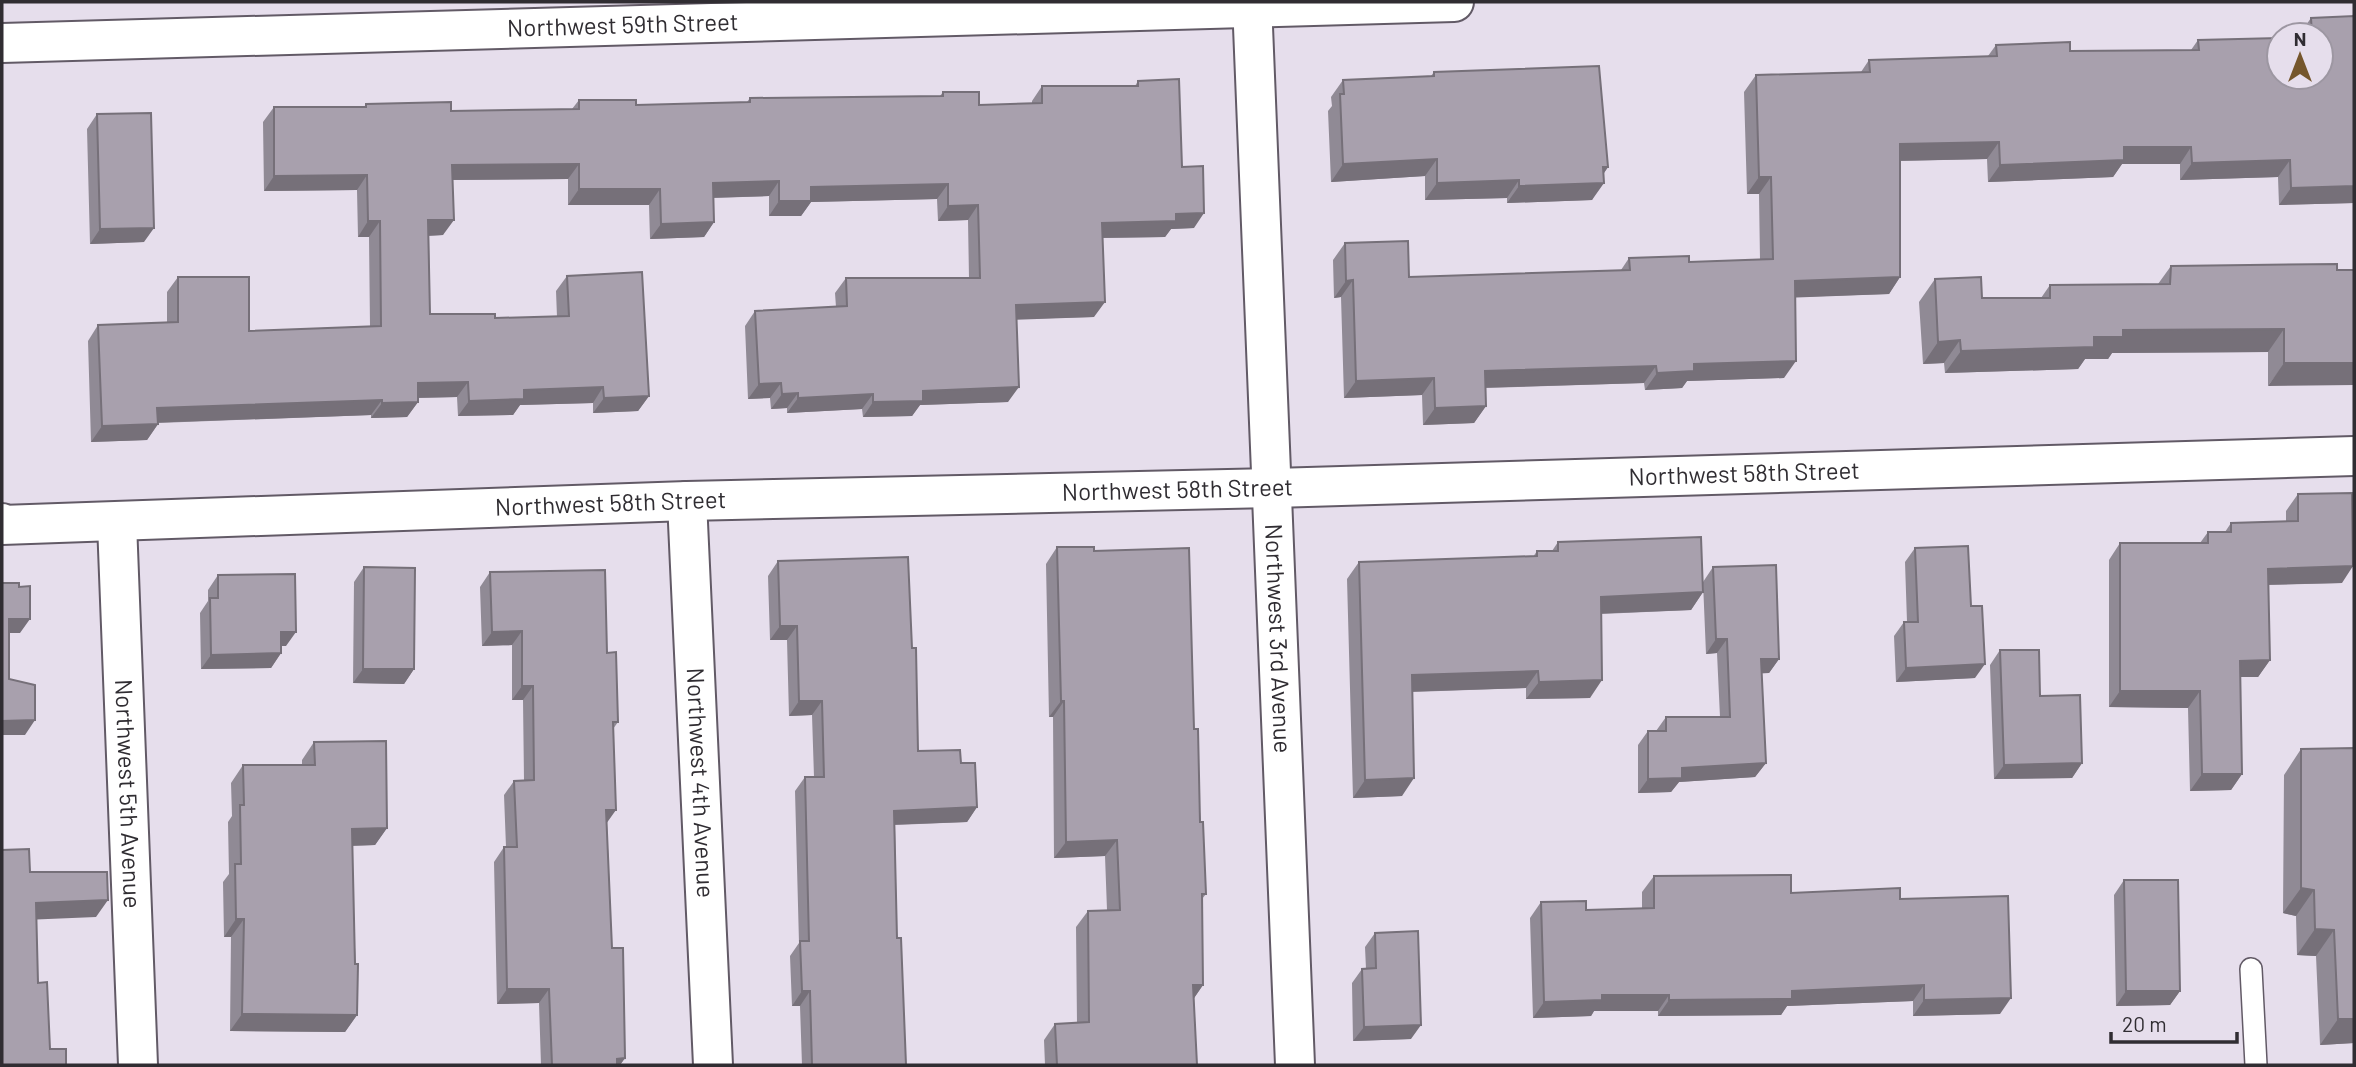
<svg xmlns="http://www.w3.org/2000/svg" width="2356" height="1067" font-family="Barlow,sans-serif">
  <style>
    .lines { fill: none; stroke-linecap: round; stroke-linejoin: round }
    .lane-casing { stroke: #625a66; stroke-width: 24 }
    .street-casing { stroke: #625a66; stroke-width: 42 }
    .lane { stroke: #fff; stroke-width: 21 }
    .street { stroke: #fff; stroke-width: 38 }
    .wall { fill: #908a95 }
    .shaded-wall { fill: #767079 }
    .building { fill: #a8a0ad; stroke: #767079; stroke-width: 2 }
    .labels { text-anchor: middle; stroke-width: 7; stroke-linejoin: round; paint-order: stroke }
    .street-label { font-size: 24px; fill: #302d32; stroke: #e6deec }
  </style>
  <rect width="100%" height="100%" fill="#e6deec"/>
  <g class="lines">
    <defs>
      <path id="lane" d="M2251,969l5,96"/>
      <g id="street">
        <path id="s1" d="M1252,2l43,1063"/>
        <path id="s2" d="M2,43l1452,-41"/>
        <path id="s3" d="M687,501l26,564"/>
        <path id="s4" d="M2,523v2l685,-24 587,-13 1080,-32"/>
        <path id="s5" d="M117,523l21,542"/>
      </g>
    </defs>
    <use href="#lane" class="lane-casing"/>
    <use href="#street" class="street-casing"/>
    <use href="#lane" class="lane"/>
    <use href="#street" class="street"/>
  </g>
  <path class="wall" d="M2354,13v190l-75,2 -1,-28 -98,3v-16h-58l-9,13 -125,5 -1,-23 -87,2v116l-11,17 -94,3 -11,81 -97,3 -5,7 -37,2 -1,-7 -159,5 1,18 -12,17 -51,2 -1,-30 -78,3 -3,-101 -7,1 -1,-38 12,-17 64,34 212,-7 8,-12 60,4 71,-2 -1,-66h-12l-3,-102 12,-17 105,-3 8,-12 119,-4 8,-11 74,6 121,-1 7,-10 81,37 42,-42h-22l12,-17 41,-2z
    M1434,72l174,95 -4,6 -12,27 -85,3v-5l-82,2v-24l-94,6 -3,-71 4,-5 -1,-9 12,-17 88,-4z
    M1138,81l44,86 12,61 -23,1 -6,8 -62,1 -9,79 -77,2 -9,83 -88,3 -8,11 -49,1 -1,-8 -75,4v-5l-16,1 -1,-11 -22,1 -3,-73 10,-15 81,-4 -1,-14 11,-15h123l-1,-58 -30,1 -1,-22 -126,3 -10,14h-32v-20l-55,2v24l-10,15 -54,2 -1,-34h-81v-26l-115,1 -10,55 -14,1 1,78 65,4 62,-1 -1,-26 11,-15 82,120 -11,15 -45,2v-10l-73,2 -7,10 -55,1 -1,-19 -39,1v4l-11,15 -36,1v-3l-213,8v1l-11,16 -56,2 -3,-101 10,-16 69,-2v-31l11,-15 71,54 121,-5 -1,-89h-11l-1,-47 -93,1 -1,-69 11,-15h90l2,-3 85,7 121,-2 7,-9 57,5 111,-3 3,-4 190,-2 3,-4 36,13 53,-1v-3l10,-15h93z
    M97,114l47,128 -54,2 -3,-115z
    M2171,266l183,4 -86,116v-34l-156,1 -4,6h-23l-7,10 -133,4 -1,-10 -21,1 -4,-62 16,-23 47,19h59l9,-13 108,-1z
    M2298,494l44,89 -74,2 2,75 -12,17h-18l2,97 -11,16 -41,1 -2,-83 -79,-1v-147l11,-17h80l8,-11h17l6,-9 55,-2v-10z
    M1558,542l145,50 -12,18 -90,4 -11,84 -64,1v-11l-114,4 -10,104 -49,2 -6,-219 12,-17 174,-5 4,-6h15z
    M1057,547l37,4 100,178 12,165 -4,5 1,86 -9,13 3,67h-152l-1,-25 11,-16 22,-1 -1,-96 12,-16 19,-1 -2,-54 -51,2 -1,-141h-4l-3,-153z
    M1915,548l56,58 4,72 -79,4 -2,-46 10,-14h3l-2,-60z
    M778,561l134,87 6,103 43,12 16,44 -10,15 -72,3 2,113 9,127h-104l-2,-59h-8l-2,-50 9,-13 -4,-152 10,-14h9l-2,-62 -23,1 -2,-76h-17l-2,-64z
    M364,567l50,102 -10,15 -51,-1 1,-101z
    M1713,567l66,92 -10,14h-7l4,90 -11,14 -76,5 -8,10 -33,1v-48l10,-14h8l10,-14h54l-3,-64 -11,1 -3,-72z
    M490,572l117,81 11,69 -5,7 -6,94 5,125 13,110 -5,7h-79l-2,-62 -42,1 -3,-142 10,-15h2l-2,-52 10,-14 10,-1 -1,-80h-11v-55l-30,1 -2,-59z
    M218,575l68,71h-5v7l-10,15 -70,1 -1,-56 8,-12v-11z
    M2000,650l40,46 42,67 -10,15 -78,1 -4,-114z
    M314,742l73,86 -12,17 -23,1 5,169 -12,17 -115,-1 1,-94h-7l-1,-55 6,-8 -1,-52 4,-6 -1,-33 12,-18h59v-5z
    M2354,748v295l-34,2 -4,-89 -19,-1 -1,-39 -13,-3 1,-138 17,-26z
    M1654,876l137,17 109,6 100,115 -87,2v-15l-126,5 -6,9 -123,1v-5h-64l-3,5 -58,2 -3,-100 11,-16 45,8 56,-2v-16z
    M2124,880l56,111 -10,14 -54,1 -2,-111z
    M1375,933l36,106 -58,2 -1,-58 10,-14h4l-1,-22z"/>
  <path class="shaded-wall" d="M1999,142l-12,17 -99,2 12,-17z
    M2124,147h67l-11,17h-58l-9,13 -125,5 12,-17z
    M1437,159l-12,17 -94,6 12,-18z
    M2290,160l-12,17 -98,3 12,-17z
    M579,164l-11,15 -126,1 10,-15z
    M1603,167h5l-11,16h7l-12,17 -85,3 12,-17z
    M367,175l-10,15 -93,1 10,-15z
    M1759,177h12l-12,17h-12z
    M1519,180l-12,18 -82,2 12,-17z
    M779,181l-10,15 -67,2 11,-15z
    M948,184l-11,15 -126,3 -10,14h-32l10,-15 32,-14z
    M2354,186v17l-75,2 12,-17z
    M579,189h81l-11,16h-81z
    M978,205l-10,15 -30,1 10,-15z
    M1204,213l-10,15 -23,1 -6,8 -73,1 10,-15 74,-9z
    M428,220h26l-11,15 -25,1z
    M368,221h12l-11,16h-11z
    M714,222l-10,15 -54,2 11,-15z
    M154,228l-10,14 -54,2 10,-15z
    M1900,277l-11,17 -106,4 12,-17z
    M1353,280l-12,17 -7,1 12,-17z
    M1105,302l-11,15 -89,3 11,-15z
    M2284,329l-16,23 -156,1 -4,6h-23l-7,10 -133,4 16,-22 133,-14 29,-7z
    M1960,340l-16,23 -21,1 15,-22z
    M1796,361l-12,17 -97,3 -5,7 -37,2 12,-17 37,-9z
    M2284,363h70v22l-86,1z
    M1656,366l-12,17 -171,5 12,-17z
    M1434,378l-12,17 -78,3 12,-17z
    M468,382l-11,15 -50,1 11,-15z
    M781,383l-11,15 -22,1 11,-15z
    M603,387l-10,16 -73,2 -7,10 -55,1 11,-15 55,-11z
    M1019,387l-11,15 -88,3 -8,11 -49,1 10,-15 50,-11z
    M798,393l-11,15 -16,1 11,-15z
    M873,394l-11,15 -75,4 11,-15z
    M649,396l-11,15 -45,2 11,-15z
    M382,400l-11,15 -225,8 11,-15z
    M418,402l-11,15 -36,1 11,-15z
    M1486,406l-12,17 -51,2 12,-17z
    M158,424l-11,16 -56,2 11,-16z
    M2353,566l-11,17 -86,2 12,-16z
    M1703,592l-12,18 -102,4 12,-17z
    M9,619h21l-10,14h-18z
    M780,626h17l-10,14h-17z
    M522,631l-10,14 -30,1 10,-14z
    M281,632h15l-10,14h-15z
    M1716,639h11l-10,14 -11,1z
    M281,653l-10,15 -70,1 10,-14z
    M1761,659h18l-10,14 -18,1z
    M2270,660l-12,17h-30l12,-16z
    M1985,664l-10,14 -79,4 10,-14z
    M363,669h51l-10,15 -51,-1z
    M1538,671l-12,17 -127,4 13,-17z
    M1602,680l-12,18 -64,1 13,-17z
    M522,686h11l-10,14h-11z
    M2120,691h80l-12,17 -79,-1z
    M799,701h23l-10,14 -23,1z
    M1061,701h3l-11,16h-4z
    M35,720l-10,15h-23v-14z
    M1766,763l-11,14 -76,5 -8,10 -33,1 10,-14 34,-11z
    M2082,763l-10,15 -78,1 10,-14z
    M2202,774h40l-11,16 -41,1z
    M1414,778l-12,18 -49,2 12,-18z
    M977,807l-10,15 -83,3 10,-14z
    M606,810h10l-10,14z
    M387,828l-12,17 -35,1 12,-17z
    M1117,840l-12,16 -51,2 12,-16z
    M2301,888l13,2 -18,26 -13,-3z
    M108,900l-12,17 -72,3 12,-17z
    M236,919h8l-13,18h-7z
    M2315,929l19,1 -18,26 -19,-1z
    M1193,985h10l-11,16z
    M1924,985l-11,16 -126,5 -6,9 -123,1 11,-16 123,-9z
    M507,989h42l-10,14 -42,1z
    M802,991h8l-10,15h-8z
    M2126,991h54l-10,14 -54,1z
    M1602,995h67l-11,16h-64l-3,5 -58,2 11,-16z
    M2011,998l-11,16 -87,2 11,-16z
    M242,1014l115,1 -12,17 -115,-1z
    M2338,1019h16v24l-34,2z
    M1421,1025l-10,14 -58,2 11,-14z
    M625,1058l-5,7h-7l4,-6z"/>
  <path class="building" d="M2354,16v170l-63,2 -1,-28 -98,3 -1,-16h-67v13l-124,5 -1,-23 -99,2v133l-105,4 1,80 -102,3v7l-37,2 -1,-7 -171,5 1,35 -51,2 -1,-30 -78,3 -3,-101 -7,1 -1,-38 63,-2 1,36 221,-7 -1,-12 60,-2v6l84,-3 -2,-82h-12l-3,-102 114,-3 -1,-12 128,-4 -1,-11 74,-3v9l129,-1 -1,-10 81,-2v39h42v-42h-9l-1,-17z
    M1599,66l9,101h-5l1,16 -85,3v-6l-82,3v-24l-94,5 -3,-70h4l-1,-14 91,-4v-4z
    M1179,79l3,88 21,-1 1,47 -28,1v7l-74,2 3,79 -89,3 3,82 -96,4v10l-50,1v-8l-75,4v-5l-16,1 -1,-11 -22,1 -4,-73 92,-5 -1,-28h134l-2,-73 -30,1v-22l-137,3v14h-32v-20l-66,2 1,39 -53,2 -1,-35h-81v-25l-127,1 2,55h-26l2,94h65v4l74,-2 -2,-40 75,-4 7,124 -45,2 -1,-11 -79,3v9l-55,2 -1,-19 -50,1v19l-36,1v-3l-225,8 1,16 -56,2 -4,-101 80,-3v-45h71v54l132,-5 -1,-105h-12l-1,-46 -93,1v-69h92v-3l85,-2v9l128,-2v-9h57v5l114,-3v-4l193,-2v-4h36v13l63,-2v-17h96v-5z
    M151,113l3,115 -54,1 -3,-115z
    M2337,264v6h17v93h-70v-34l-161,1v7h-29v10l-133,4 -1,-11 -22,2 -3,-63 46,-2 1,21h68v-13l120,-1 1,-18z
    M2352,493l1,73 -85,3 2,91 -30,1 2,113h-40l-2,-83h-80v-148h88v-11h23v-9l67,-2v-27z
    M1701,537l2,55 -102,5 1,83 -63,2 -1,-11 -126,4 2,103 -49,2 -6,-218 178,-6v-5h21v-9z
    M1968,546l3,60h11l3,58 -79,4 -2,-46h14l-3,-74z
    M1057,547h37v4l95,-3 5,181h4l2,93h3l3,72h-4l1,91h-10l4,80h-140l-2,-41 34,-2 -1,-111 32,-1 -3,-70 -51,2 -2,-141h-3z
    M908,557l4,91h4l2,103 42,-1 1,13h14l2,44 -83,4 3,127h4l5,127h-94l-2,-74h-8l-2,-50h9l-4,-164h19l-2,-76h-23l-2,-75h-17l-2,-65z
    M1776,565l3,94h-18l5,104 -84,5v10l-34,1v-48h18v-14h64l-3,-78h-11l-3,-72z
    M364,567l51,1 -1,101h-51z
    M605,570l2,83 9,-1 2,70h-5l3,88h-10l6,138h11l2,110 -8,1v6h-65l-3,-76h-42l-3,-142h13l-3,-66 20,-1 -1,-94h-11v-55l-30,1 -2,-60z
    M295,574l1,58h-15v21l-70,2 -1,-57h8v-23z
    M2,583h17v4l11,-1v33h-21v60l26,6v35l-33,1z
    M2000,650h39l1,46 40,-1 2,68 -78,2z
    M386,741l1,87 -35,1 3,135h3l-1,51 -115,-1 2,-95h-8l-1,-55h6l-1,-59h4l-1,-40h72l-1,-23z
    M2354,748v271h-16l-4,-89 -19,-1 -1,-39 -13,-2v-139z
    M29,849l1,23h77l1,28 -72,3 2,80 9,-1 3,67h16v16h-64v-215z
    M1791,875v18l109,-5v11l108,-3 3,102 -87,2v-15l-132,6v8l-123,1v-5h-67v5l-58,2 -3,-100 45,-1v9l68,-2v-32z
    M2124,880h54l2,111h-54z
    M1418,931l3,94 -57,2 -2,-58 14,-1 -1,-35z"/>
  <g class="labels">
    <g class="street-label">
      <text dy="8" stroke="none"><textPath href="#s2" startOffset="621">Northwest 59th Street</textPath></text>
      <text dy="8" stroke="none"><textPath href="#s4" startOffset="1745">Northwest 58th Street</textPath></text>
      <text dy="8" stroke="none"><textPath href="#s4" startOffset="1178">Northwest 58th Street</textPath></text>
      <text dy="8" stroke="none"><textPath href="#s4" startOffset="611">Northwest 58th Street</textPath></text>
      <text dy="8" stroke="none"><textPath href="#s1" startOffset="637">Northwest 3rd Avenue</textPath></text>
      <text dy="8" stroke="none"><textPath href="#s3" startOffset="282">Northwest 4th Avenue</textPath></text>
      <text dy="8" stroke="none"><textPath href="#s5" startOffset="271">Northwest 5th Avenue</textPath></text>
    </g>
  </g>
  <rect width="2356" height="1067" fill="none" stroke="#302d32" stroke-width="7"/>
  <g transform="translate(2300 56)"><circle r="33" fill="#e6deec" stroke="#9d97a2" stroke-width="2"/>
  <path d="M0-5L12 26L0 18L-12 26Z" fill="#75562c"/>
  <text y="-10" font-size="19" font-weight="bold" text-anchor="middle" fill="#302d32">N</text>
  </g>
  <path d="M2111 1032v10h126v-10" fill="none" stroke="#302d32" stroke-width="3.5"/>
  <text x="2122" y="1032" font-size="21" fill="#302d32" stroke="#e6deec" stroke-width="5" paint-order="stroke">20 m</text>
</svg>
